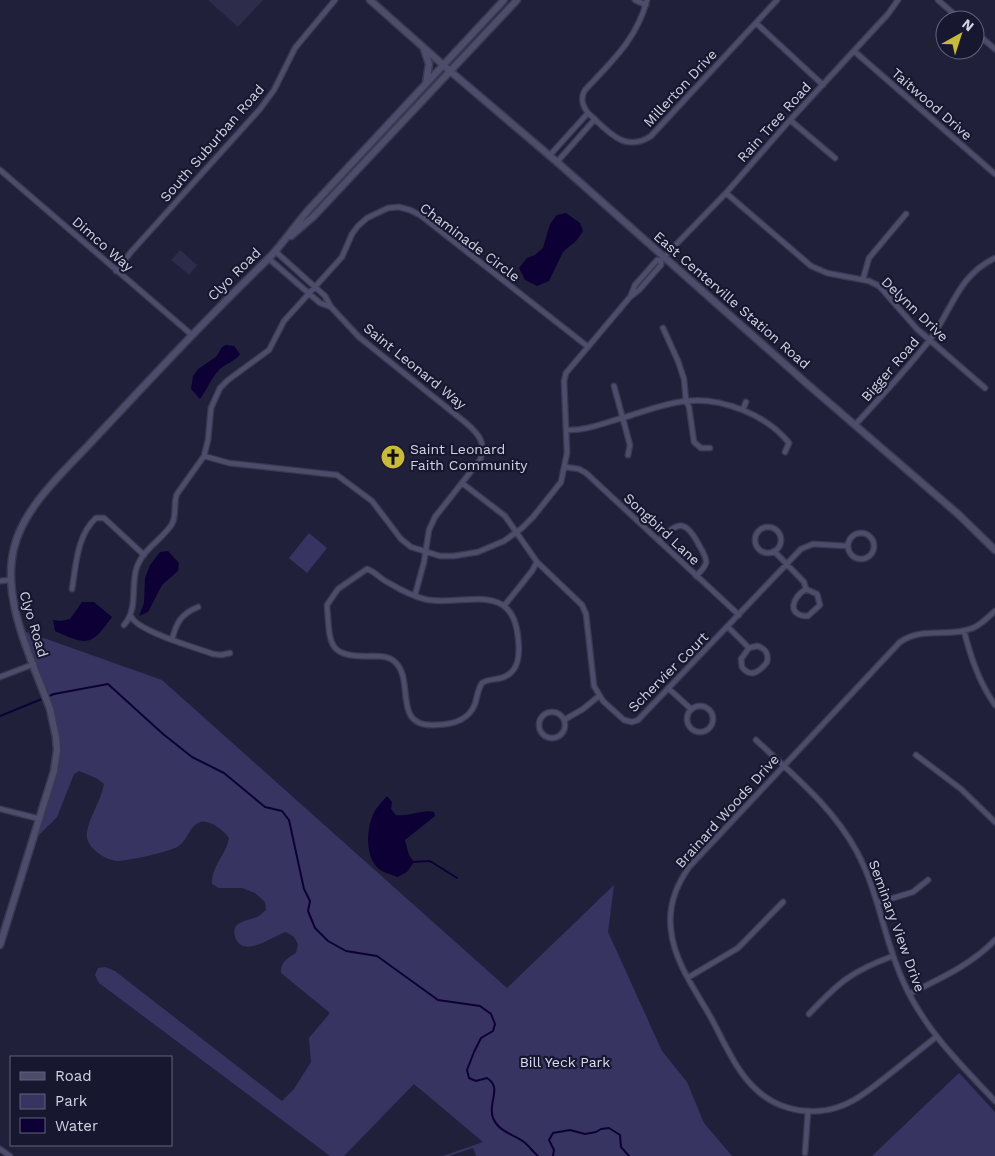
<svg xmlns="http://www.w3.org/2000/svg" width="995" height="1156" font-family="'Work Sans',sans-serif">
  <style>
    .built { fill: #2d2c4b }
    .green { fill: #373462 }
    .water { fill: #0d0035 }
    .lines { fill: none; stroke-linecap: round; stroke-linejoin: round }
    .stream { stroke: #0d0035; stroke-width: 2 }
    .street-casing { stroke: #3b3950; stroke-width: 7 }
    .secondary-casing { stroke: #3b3950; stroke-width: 9 }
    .street { stroke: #4d4d6b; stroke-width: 4.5 }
    .secondary { stroke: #4d4d6b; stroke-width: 6 }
    .labels { text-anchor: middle; stroke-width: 4.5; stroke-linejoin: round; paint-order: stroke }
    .street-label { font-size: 14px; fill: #d2d2e4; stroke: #181730 }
    .poi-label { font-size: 14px; fill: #d2d2e4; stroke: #181730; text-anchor: start }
    .park-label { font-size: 14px; fill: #dddef5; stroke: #181730 }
  </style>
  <rect width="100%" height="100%" fill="#21203b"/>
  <path class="built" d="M208,0h55l-25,27z
    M180,250l17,15 -8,10 -18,-15z"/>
  <path class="green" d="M309,533l18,15 -20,25 -18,-15z
    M21,630l141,50 345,308 107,-103 -6,47 54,119 25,31 17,41 28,33h-256l-3,-8 -24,8h-6l40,-14 -69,-58 -70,72h-14l-231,-173 -4,-8 3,-7 7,-1 10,4 167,130 12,-12 17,-27 -2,-24 21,-25 -49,-40c-1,-11 7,-15 15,-20l2,-9 -4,-7 -8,-5c-13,3 -42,28 -51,5 -1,-3 -1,-8 1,-11 5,-6 15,-6 21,-9 4,-2 6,-5 9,-7l-1,-8 -10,-9 -13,-5h-23l-7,-4c0,-20 14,-28 17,-46 -5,-7 -19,-19 -29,-16 -11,4 -13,20 -23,25 -9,5 -50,14 -60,14 -13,-1 -33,-15 -30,-29 2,-15 14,-31 17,-48l-8,-6 -17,-7 -5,3 -17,43 -24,24 17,-54 6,-50z
    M959,1073l36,39v44h-123z"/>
  <path class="water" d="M566,213l14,10 3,8 -6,9 -14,12 -14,29 -12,5 -12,-6 -6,-12 8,-10 8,-3 8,-7 7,-24 7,-9z
    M226,345l8,1 6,8c-5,8 -16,10 -22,17 -8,9 -11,19 -18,28l-9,-10 2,-13 5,-7 18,-12 6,-10z
    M168,551l11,12 -1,8 -16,14 -14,27 -9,4 5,-13 1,-25 5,-13 10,-13z
    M82,602h12l18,15c-21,29 -24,29 -57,14l-2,-11 8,1 9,-2z
    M387,796l5,6 -1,7 5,6c12,2 27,-6 38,-3l1,4 -30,24 4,15 5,7 -7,10 -9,5c-5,-2 -13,-4 -18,-7 -15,-11 -14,-40 -7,-55 3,-8 9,-13 14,-19z"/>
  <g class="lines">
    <path class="stream" d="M0,716l54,-22 54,-10 55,50 29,23 32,16 41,34 17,4 7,9 15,69 6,12 -2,10 7,17 13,13 18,10 31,5 61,44 42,6 11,8 4,10 -2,7 -12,7 -7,14 -7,18 2,8 7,3 11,-3c16,10 0,25 6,40 6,14 20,16 31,24 5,4 9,10 14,14
      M411,862l19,-1 27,17
      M553,1156l1,-6 -5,-10 4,-7 17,-3 15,4 11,-2 5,-3 8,-1 11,7 1,12 8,9"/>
    <defs>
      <path id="street" d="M635,0l11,5
        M647,0c-10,39 -35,61 -62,90 -5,8 -3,15 3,23 19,17 36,41 63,23l126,-136
        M938,0l23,20
        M756,23l67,62
        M975,32l20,17
        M854,51l141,123
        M790,120l45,38
        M550,155l38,-42
        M557,162l38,-43
        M0,170l192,165
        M726,193l85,73 16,7 42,8 10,5 38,43 68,59
        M275,251l50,45 6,11 28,30 107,86c13,11 21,21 14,37l-45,57 -6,13 -5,32 -9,33
        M268,258l52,45 11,4
        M116,271l15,-19 129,-143 14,-19 21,-42 40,-48
        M863,279l6,-21 37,-44
        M631,295l4,-10 22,-25h4l65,-67 64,-73 98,-106 10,-14
        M663,328l15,33 6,18 2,22 3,6 5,35 7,6h9
        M614,386l16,59 -2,10
        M743,409l3,-7
        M855,425c25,-27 51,-55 74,-84 23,-30 28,-65 66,-83
        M566,430c19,1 38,-7 56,-12 21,-6 43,-15 64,-17 36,-4 81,14 103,42l-4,9
        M204,456l25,7 108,12 35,26 29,38 10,8 29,9h14l24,-4 26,-11 18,-13 11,-11 28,-35 6,-29 -3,-72 2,-8 64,-76 9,-7 22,-25v-5
        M565,467l14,2 7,4 153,142
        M462,483l43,33 32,46 45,43 4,9 8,72 9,15 21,19 8,2 6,-2 163,-171 12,-5 35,2
        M755 540a13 13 0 1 1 26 0a13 13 0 1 1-26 0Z
        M848 546a13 13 0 1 1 26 0a13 13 0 1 1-26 0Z
        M659,541c19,-21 27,-21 40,4 3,5 8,13 7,18 -2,6 -6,9 -10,13
        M774,551l30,31 2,7
        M367,569c9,3 13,10 22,14 10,6 24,13 35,16 35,9 88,-21 94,38 2,16 2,36 -17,41 -7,2 -13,1 -19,5 -4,6 -5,14 -7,21 -7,18 -25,21 -41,21 -43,2 -18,-46 -40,-64 -6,-5 -14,-5 -21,-5 -46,2 -43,-11 -46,-51l11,-16z
        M0,581l10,-1
        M72,589c4,-24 5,-54 24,-71h8l40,37
        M806,589l11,5 3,11 -12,11c-22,0 -16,-19 -2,-27z
        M504,606l28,-35 5,-9
        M131,616c5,15 66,32 82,38l8,1 9,-2
        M124,625c14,-16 7,-37 12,-55 5,-20 26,-30 36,-46 5,-9 1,-21 5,-30l27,-38 4,-16 3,-32 9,-20 8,-8 41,-30 15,-29 58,-64 10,-23 6,-8 9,-8 21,-10 11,-1 11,3 10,5 167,131
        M728,627l21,21
        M964,631c7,27 15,51 31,74
        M172,640c4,-17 9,-26 26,-33
        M757,646c8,2 12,8 10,16 -7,9 -16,17 -25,5l-1,-8 8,-11z
        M0,677l34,-13
        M668,688l23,21
        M687 719a13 13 0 1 1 26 0a13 13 0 1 1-26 0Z
        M539 725a13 13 0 1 1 26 0a13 13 0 1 1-26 0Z
        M564,720l19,-11 16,-13
        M756,740c37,35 77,67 101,112 22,41 27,88 46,129 21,48 57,83 92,120
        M916,755l45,34 34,33
        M0,809l40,10
        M877,903l36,-11 15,-12
        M689,977l49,-29 45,-46
        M909,994c30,-15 62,-29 86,-54
        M809,1014c30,-32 43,-43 84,-58
        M936,1037c-15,12 -30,24 -45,36 -22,17 -42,36 -72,38 -21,2 -44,-5 -60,-19 -23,-19 -35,-51 -49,-76 -15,-26 -36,-55 -39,-86 -3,-23 5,-45 19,-64l210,-224c24,-16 48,-4 73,-14 9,-4 15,-11 22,-17
        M0,1149l10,7
        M805,1153l3,-42"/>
      <path id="secondary" d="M370,0l80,71 107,91 248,220 153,132 37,36
        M424,49l5,15 -3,19
        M291,236l23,-20 203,-216
        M0,945l54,-174 3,-21 -1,-13 -6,-28c-18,-49 -49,-109 -36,-161 10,-43 54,-80 83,-112 56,-60 112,-120 171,-177 16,-16 28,-36 44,-53 64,-68 128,-138 192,-206"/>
    </defs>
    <use href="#street" class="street-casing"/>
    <use href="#secondary" class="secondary-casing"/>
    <use href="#street" class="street"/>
    <use href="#secondary" class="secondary"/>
  </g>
  <defs>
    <symbol id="church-disc" viewBox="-11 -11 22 22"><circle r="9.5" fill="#c8bb3b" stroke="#181730"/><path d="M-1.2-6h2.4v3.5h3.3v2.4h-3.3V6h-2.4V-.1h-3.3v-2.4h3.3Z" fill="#111"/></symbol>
  </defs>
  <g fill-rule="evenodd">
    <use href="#church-disc" x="379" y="443" width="28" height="28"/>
  </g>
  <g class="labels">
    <g class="street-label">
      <text transform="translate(680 88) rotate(-47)" y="5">Millerton Drive</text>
      <text transform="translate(932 104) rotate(41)" y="5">Taitwood Drive</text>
      <text transform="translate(774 122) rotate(-48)" y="5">Rain Tree Road</text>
      <text transform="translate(212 143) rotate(-49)" y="5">South Suburban Road</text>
      <text transform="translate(470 242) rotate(37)" y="5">Chaminade Circle</text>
      <text transform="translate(103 244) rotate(41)" y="5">Dimco Way</text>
      <text transform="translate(234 274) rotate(-45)" y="5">Clyo Road</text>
      <text transform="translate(732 300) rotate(41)" y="5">East Centerville Station Road</text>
      <text transform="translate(915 309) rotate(44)" y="5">Delynn Drive</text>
      <text transform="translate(415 366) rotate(39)" y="5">Saint Leonard Way</text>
      <text transform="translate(890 369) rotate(-49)" y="5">Bigger Road</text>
      <text transform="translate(662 529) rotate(43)" y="5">Songbird Lane</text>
      <text transform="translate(34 624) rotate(73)" y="5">Clyo Road</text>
      <text transform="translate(668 672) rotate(-45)" y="5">Schervier Court</text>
      <text transform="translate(727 811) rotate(-48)" y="5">Brainard Woods Drive</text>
      <text transform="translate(897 926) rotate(70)" y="5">Seminary View Drive</text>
    </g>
    <g class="poi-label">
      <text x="410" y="454">Saint Leonard<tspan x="410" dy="16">Faith Community</tspan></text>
    </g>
    <g class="park-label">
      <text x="565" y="1067">Bill Yeck Park</text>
    </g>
  </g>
  <rect x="10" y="1056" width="162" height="90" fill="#181730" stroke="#626278"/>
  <rect x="20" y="1072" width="25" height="8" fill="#4d4d6b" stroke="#626278"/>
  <text x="55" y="1081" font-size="15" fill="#d2d2e4">Road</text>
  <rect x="20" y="1094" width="25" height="15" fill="#373462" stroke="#626278"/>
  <text x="55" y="1106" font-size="15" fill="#d2d2e4">Park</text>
  <rect x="20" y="1118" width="25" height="15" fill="#0d0035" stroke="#626278"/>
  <text x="55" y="1131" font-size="15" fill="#d2d2e4">Water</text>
  <g transform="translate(960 35) rotate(39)"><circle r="24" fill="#181730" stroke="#626278"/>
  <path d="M0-4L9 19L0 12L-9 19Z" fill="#c8bb3b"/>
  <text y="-8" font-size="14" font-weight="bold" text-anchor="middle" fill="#d2d2e4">N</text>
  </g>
</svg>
